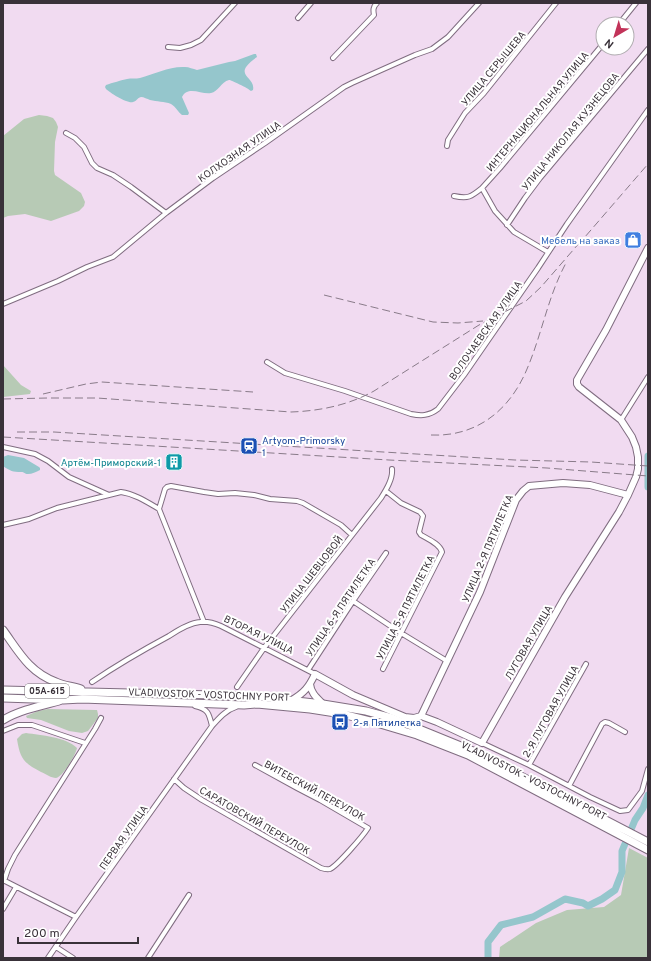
<svg xmlns="http://www.w3.org/2000/svg" width="651" height="961" font-family="Overpass,sans-serif">
  <style>
    .green { fill: #b7cab5 }
    .water { fill: #95c6cc }
    .lines { fill: none; stroke-linecap: round; stroke-linejoin: round }
    .river { stroke: #95c6cc; stroke-width: 7 }
    .minor-casing { stroke: #806d81; stroke-width: 6 }
    .secondary-casing { stroke: #806d81; stroke-width: 8 }
    .primary-casing { stroke: #806d81; stroke-width: 9 }
    .trunk-casing { stroke: #806d81; stroke-width: 9 }
    .minor { stroke: #fff; stroke-width: 4 }
    .secondary { stroke: #fff; stroke-width: 6 }
    .primary { stroke: #fff; stroke-width: 7 }
    .trunk { stroke: #fff; stroke-width: 7 }
    .rail { stroke: #897b89; stroke-width: 1; stroke-dasharray: 8 4; stroke-linecap: butt }
    .labels { text-anchor: middle; stroke-width: 4; stroke-linejoin: round; paint-order: stroke }
    .shield { fill: #fff; stroke: #746f74; stroke-width: 1 }
    .shield-label { font-size: 9px; font-weight: bold; fill: #393139 }
    .street-label { font-size: 10px; fill: #393139; stroke: #fff }
    .shop-label { font-size: 10px; fill: #366cbe; stroke: #fff; text-anchor: end }
    .transit-label { font-size: 10px; fill: #164399; stroke: #fff; text-anchor: start }
    .culture-label { font-size: 10px; fill: #0d838f; stroke: #fff; text-anchor: end }
  </style>
  <rect width="100%" height="100%" fill="#f1dbf1"/>
  <path class="green" d="M39,115l8,1 6,2 3,4 2,5 -3,15 -1,29 1,4 26,18 4,9 -1,4 -5,5 -28,10 -26,-7 -17,2 -5,2v-82l21,-17z
    M3,365l18,20 10,6 -1,3 -27,3z
    M48,709l48,1h1l1,4v4l-10,13 -6,2 -13,-2 -28,-11 -14,-2 -1,-2 12,-5z
    M26,733c15,2 40,4 51,15 -1,6 -14,29 -21,30 -5,0 -10,-4 -15,-6 -17,-9 -21,-13 -24,-33l5,-5z
    M629,848l19,10v100h-149l1,-11 36,-24 31,-13 37,-3 17,-12z"/>
  <path class="water" d="M254,54h2l1,3c-27,19 -1,19 -4,33l-2,1c-3,-3 -20,-11 -22,-11 -8,2 -11,12 -18,13 -9,2 -23,-8 -29,4l7,16 -1,2h-6c-4,-3 -6,-8 -11,-11 -7,-3 -14,-2 -21,-4 -3,-1 -6,-3 -9,-3 -4,1 -4,4 -8,5 -5,2 -23,-9 -27,-13l-1,-2 1,-2c6,-2 16,-5 21,-6 4,-1 9,0 13,-1 14,-4 30,-12 45,-11 4,0 8,2 12,3l32,-8 6,-1z
    M8,455l16,3 15,9 1,1v2c-4,2 -8,4 -12,4 -4,0 -3,-2 -7,-2 -8,0 -11,-1 -18,-6v-9z"/>
  <g class="lines">
    <path class="river" d="M648,456v31
      M488,958v-16l13,-17 32,-8 32,-18 18,4 5,3 14,-7 13,-9 7,-18v-21l13,-31 8,-12 5,-13"/>
    <defs>
      <path id="minor" d="M298,18l13,-15
        M619,24l17,-21
        M168,47l12,1 11,-3 10,-5 34,-37
        M333,58l41,-43c-1,-5 -1,-8 3,-12
        M66,133l9,5 9,9 8,16 5,5 16,7 18,12 35,26
        M447,146l1,-6 17,-27 19,-20 72,-90
        M482,188l18,-20 103,-124
        M454,196c14,3 17,1 28,-8l13,23 19,21 34,20
        M507,225l18,-27 15,-20 108,-129
        M3,304l55,-23 29,-14 26,-10 53,-44 47,-35 52,-35 79,-56 8,-4 63,-28 17,-6 16,-12 31,-34
        M267,362l18,11 60,18 66,23c10,2 18,2 27,-5l26,-34 74,-107 29,-44 81,-114
        M621,420l27,-43
        M3,447l32,7 13,7 21,16 40,18
        M159,509l6,-20 2,-2 4,-1 33,6 14,2 17,-1 19,2 16,4 27,2 6,2 38,22 11,10
        M3,525l26,-6 28,-11 64,-16c14,2 26,10 38,17l45,113
        M353,601l48,32 46,28
        M383,669l59,-117c-2,-8 -14,-13 -21,-17l-2,-3 4,-16 -3,-4 -19,-9 -15,-12
        M308,670l45,-69 33,-48
        M92,682c25,-17 51,-32 77,-46 9,-6 20,-13 31,-14 7,-1 14,1 21,4l94,48
        M237,687l27,-39 117,-150c5,-8 12,-19 11,-29
        M195,706c13,3 14,7 17,20
        M3,731l15,-6h14l53,18
        M482,743l47,22 61,32 30,14 8,-1 14,-19 6,-22
        M529,765l57,-101
        M174,779l10,9 18,12 119,68c3,1 6,2 9,1 7,-3 33,-33 38,-41l-48,-28 -23,-12 -42,-23
        M569,786l33,-62 3,-2 4,1 16,9
        M3,880l73,37
        M4,881l4,-12 7,-14 80,-126 6,-11
        M3,909l13,-22
        M56,947l17,11
        M48,958l28,-41 136,-191c7,-8 14,-16 24,-19
        M148,958l41,-63"/>
      <path id="secondary" d="M310,684c1,9 6,13 13,20
        M292,700c12,-7 17,-13 23,-26l38,21 52,22 9,1 7,-2
        M421,716l16,6 45,21 83,-146 54,-85 9,-17 8,-18 2,-8v-12l-2,-10 -4,-10 -11,-17 -42,-33 -2,-3v-4l29,-50 42,-82
        M421,716l59,-124 36,-92 7,-9 6,-5 34,-3 27,2 38,10"/>
      <path id="primary" d="M3,720c17,-10 37,-14 56,-19"/>
      <path id="trunk" d="M3,630c16,22 26,42 53,52 8,4 17,4 25,7
        M3,690l212,5 46,2 62,7 43,7 26,7 81,33 175,91
        M3,698l60,2 19,-1 162,6 13,-1 53,5 32,5 28,7 47,14 51,20 180,95"/>
    </defs>
    <use href="#minor" class="minor-casing"/>
    <use href="#secondary" class="secondary-casing"/>
    <use href="#primary" class="primary-casing"/>
    <use href="#trunk" class="trunk-casing"/>
    <use href="#minor" class="minor"/>
    <use href="#secondary" class="secondary"/>
    <use href="#primary" class="primary"/>
    <use href="#trunk" class="trunk"/>
    <path class="rail" d="M578,245l70,-81
      M324,295l109,27 25,1 25,-2
      M43,394l43,-10 16,-2 151,10
      M3,399l45,-1h49l194,14c29,-1 58,-7 83,-21l105,-66 47,-24 15,-14 40,-46
      M17,432h37l461,28 76,2 57,4
      M431,435c46,2 79,-25 96,-66 15,-35 21,-73 39,-106
      M3,437l386,23 158,8 101,8"/>
  </g>
  <defs>
    <symbol id="shop-square" viewBox="-11 -11 22 22"><rect x="-9" y="-9" width="18" height="18" rx="4" fill="#3f7fe0" stroke="#fff"/><path d="M-5-2.5h2.3a2.7 3.5 0 0 1 5.4 0H5L5.5 6h-11ZM-1.5-2.5h3a1.5 2.3 0 0 0-3 0Z" fill="#fff"/></symbol>
    <symbol id="station-square" viewBox="-11 -11 22 22"><rect x="-9" y="-9" width="18" height="18" rx="4" fill="#1a4fb4" stroke="#fff"/><path d="M-3-6H3Q5-6 5-4V2Q5 4 3 4L4.5 6H3L1.5 4h-3L-3 6H-4.5L-3 4Q-5 4-5 2V-4Q-5-6-3-6ZM-3.5-4v3h7v-3ZM-3.5 1v1.5H-2V1ZM2 1v1.5H3.5V1Z" fill="#fff"/></symbol>
    <symbol id="building-square" viewBox="-11 -11 22 22"><rect x="-9" y="-9" width="18" height="18" rx="4" fill="#0f9aa8" stroke="#fff"/><path d="M-4-6H4V6H1V3H-1V6H-4ZM-2.5-4.3h1.7v1.8h-1.7ZM.8-4.3h1.7v1.8H.8ZM-2.5-1h1.7V.8h-1.7ZM.8-1h1.7V.8H.8Z" fill="#fff"/></symbol>
    <symbol id="bus-square" viewBox="-11 -11 22 22"><rect x="-9" y="-9" width="18" height="18" rx="4" fill="#1a4fb4" stroke="#fff"/><path d="M-5-6H5V4H4V6H2V4H-2V6H-4V4H-5ZM-3.5-4V0h7V-4ZM-3.5 1.2v1.5H-2V1.2ZM2 1.2v1.5H3.5V1.2Z" fill="#fff"/></symbol>
  </defs>
  <g fill-rule="evenodd">
    <use href="#shop-square" x="623" y="230" width="20" height="20"/>
    <use href="#station-square" x="239" y="436" width="20" height="20"/>
    <use href="#building-square" x="164" y="452" width="20" height="20"/>
    <use href="#bus-square" x="330" y="712" width="20" height="20"/>
  </g>
  <g class="labels">
    <rect class="shield" x="25" y="684" width="44" height="14" rx="3"/>
    <g class="shield-label">
      <text x="47" y="694">05А-615</text>
    </g>
    <g class="street-label">
      <text transform="translate(493 68) rotate(-50)" y="4">УЛИЦА СЕРЫШЕВА</text>
      <text transform="translate(537 111) rotate(-50)" y="4">ИНТЕРНАЦИОНАЛЬНАЯ УЛИЦА</text>
      <text transform="translate(570 131) rotate(-51)" y="4">УЛИЦА НИКОЛАЯ КУЗНЕЦОВА</text>
      <text transform="translate(239 151) rotate(-35)" y="4">КОЛХОЗНАЯ УЛИЦА</text>
      <text transform="translate(485 330) rotate(-55)" y="4">ВОЛОЧАЕВСКАЯ УЛИЦА</text>
      <text transform="translate(487 548) rotate(-67)" y="4">УЛИЦА 2-Я ПЯТИЛЕТКА</text>
      <text transform="translate(311 574) rotate(-52)" y="4">УЛИЦА ШЕВЦОВОЙ</text>
      <text transform="translate(340 607) rotate(-56)" y="4">УЛИЦА 6-Я ПЯТИЛЕТКА</text>
      <text transform="translate(405 607) rotate(-63)" y="4">УЛИЦА 5-Я ПЯТИЛЕТКА</text>
      <text transform="translate(259 634) rotate(26)" y="4">ВТОРАЯ УЛИЦА</text>
      <text transform="translate(528 642) rotate(-60)" y="4">ЛУГОВАЯ УЛИЦА</text>
      <text transform="translate(209 694) rotate(2)" y="4">VLADIVOSTOK - VOSTOCHNY PORT</text>
      <text transform="translate(550 711) rotate(-61)" y="4">2-Я ЛУГОВАЯ УЛИЦА</text>
      <text transform="translate(534 780) rotate(27)" y="4">VLADIVOSTOK - VOSTOCHNY PORT</text>
      <text transform="translate(315 790) rotate(29)" y="4">ВИТЕБСКИЙ ПЕРЕУЛОК</text>
      <text transform="translate(255 820) rotate(30)" y="4">САРАТОВСКИЙ ПЕРЕУЛОК</text>
      <text transform="translate(123 837) rotate(-55)" y="4">ПЕРВАЯ УЛИЦА</text>
    </g>
    <g class="shop-label">
      <text x="620" y="244">Мебель на заказ</text>
    </g>
    <g class="transit-label">
      <text x="262" y="444">Artyom-Primorsky<tspan x="262" dy="12">1</tspan></text>
      <text x="353" y="726">2-я Пятилетка</text>
    </g>
    <g class="culture-label">
      <text x="161" y="466">Артём-Приморский-1</text>
    </g>
  </g>
  <rect width="651" height="961" fill="none" stroke="#393139" stroke-width="8"/>
  <g transform="translate(615 36) rotate(218)"><circle r="19" fill="#ffffff" stroke="#b0adb0"/>
  <path d="M0-3L7 15L0 10L-7 15Z" fill="#c23359"/>
  <text y="-6" font-size="11" font-weight="bold" text-anchor="middle" fill="#393139">N</text>
  </g>
  <path d="M18 937v6h120v-6" fill="none" stroke="#393139" stroke-width="2"/>
  <text x="24" y="937" font-size="12" fill="#393139" stroke="#ffffff" stroke-width="3" paint-order="stroke">200 m</text>
</svg>
